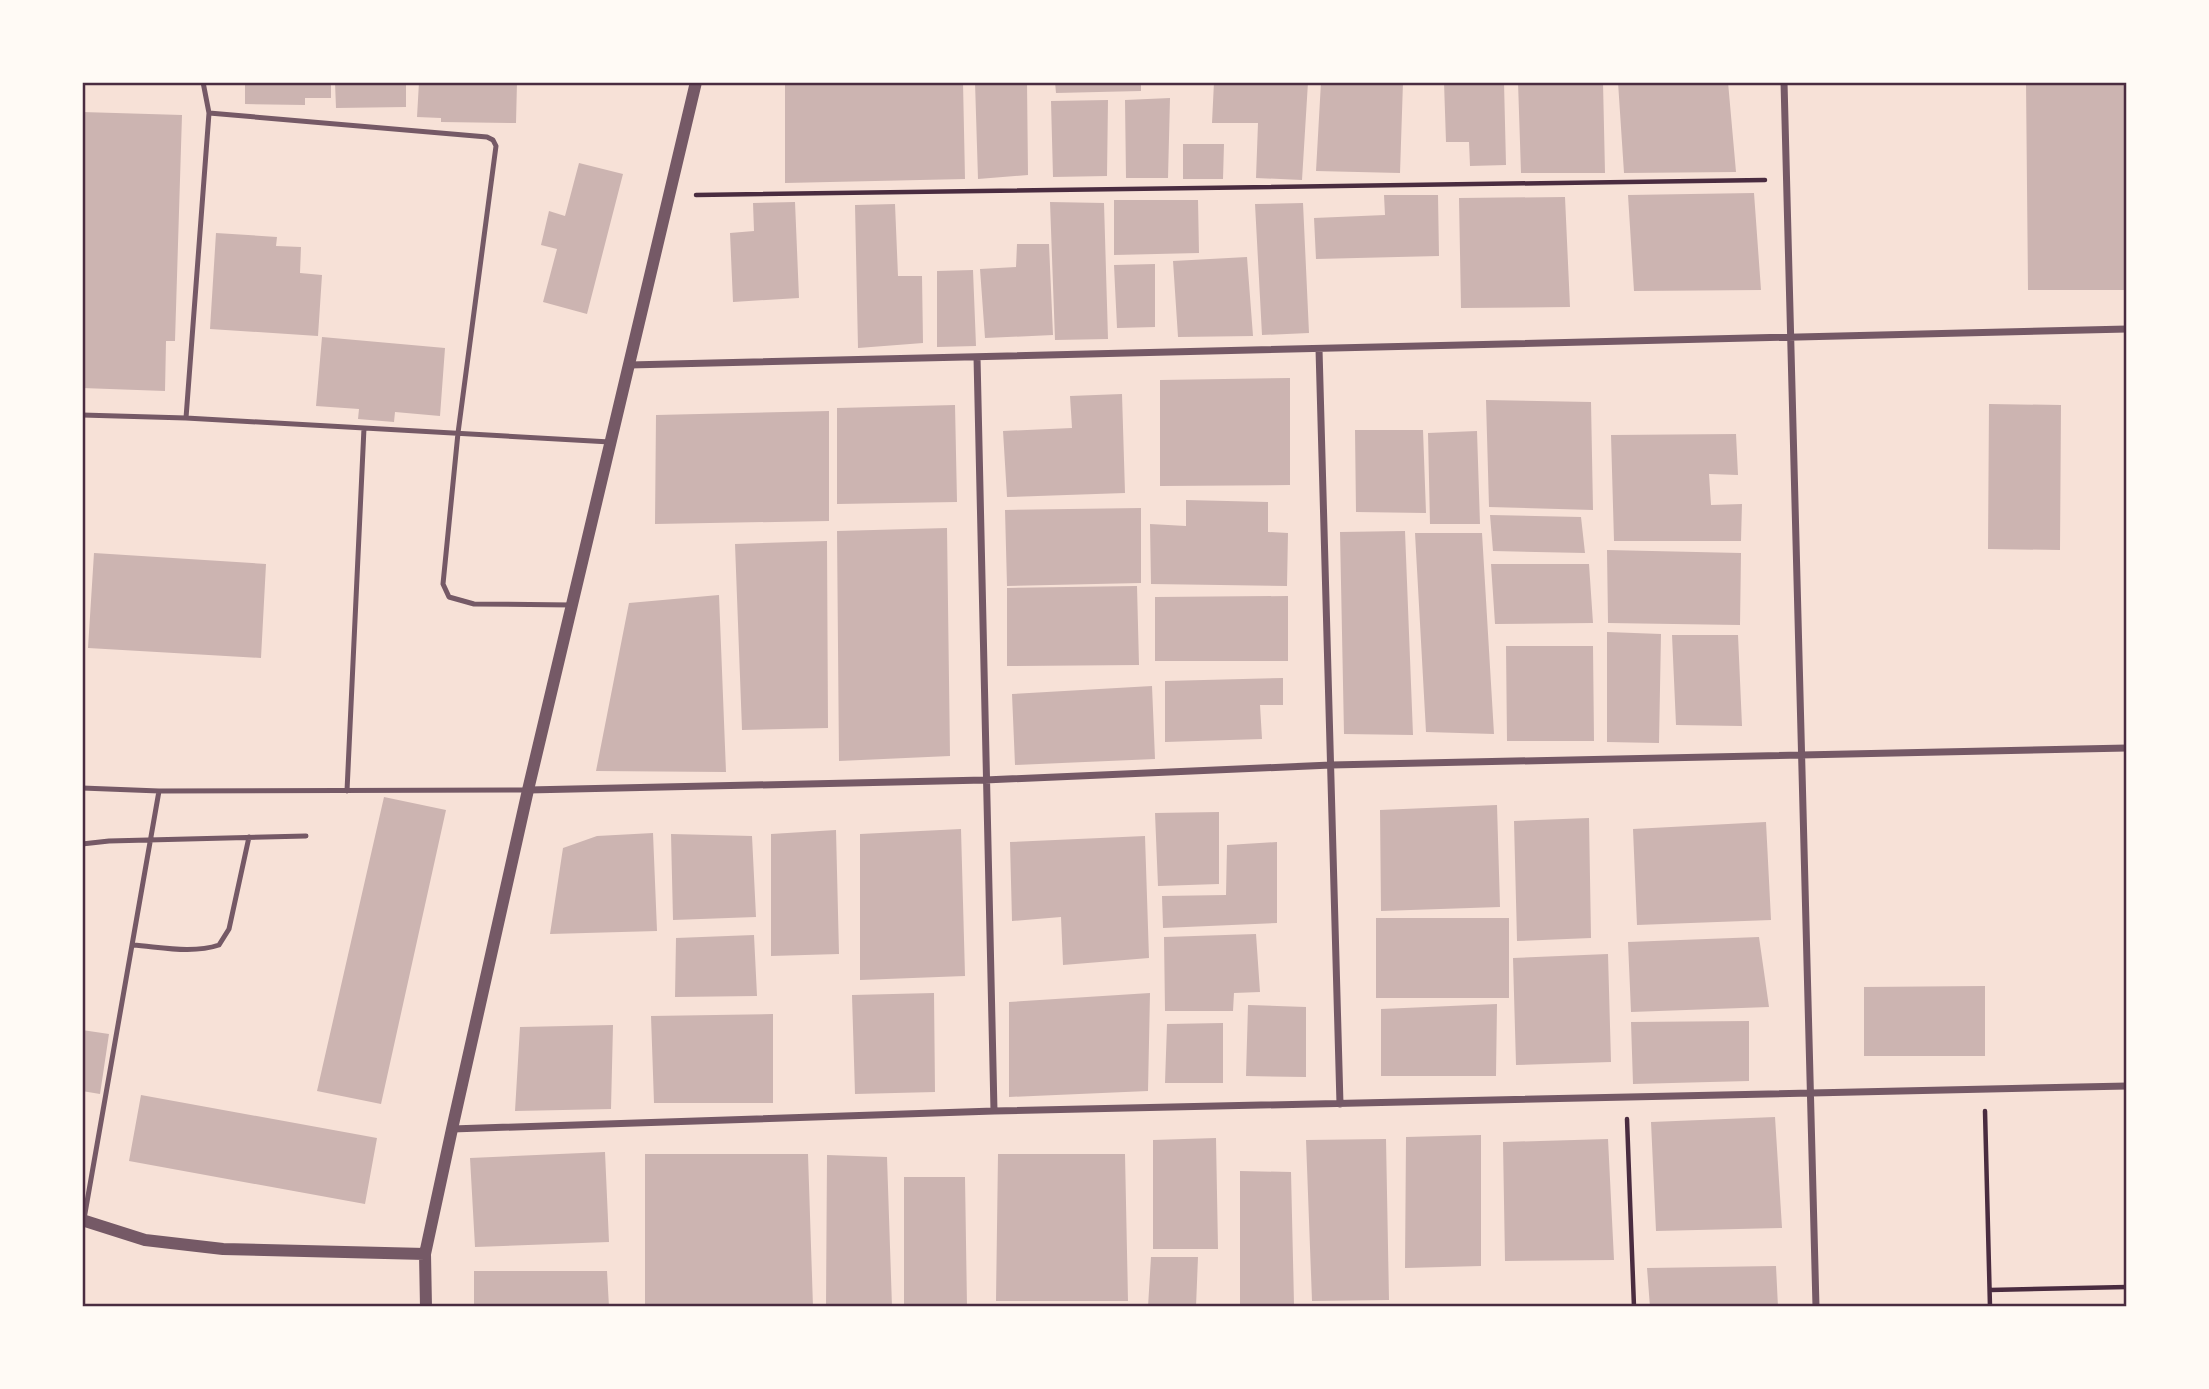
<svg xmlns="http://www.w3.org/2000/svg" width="2209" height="1389" font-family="'Asap Condensed',sans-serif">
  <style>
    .building { fill: #ccb4b1 }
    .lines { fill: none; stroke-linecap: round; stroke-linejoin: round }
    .path { stroke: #4a2c40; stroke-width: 4.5 }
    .service { stroke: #755966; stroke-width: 5 }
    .minor { stroke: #755966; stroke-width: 7 }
    .tertiary { stroke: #755966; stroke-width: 12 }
    .neatline { fill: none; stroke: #4a2c40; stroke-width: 2.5 }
  </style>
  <rect width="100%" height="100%" fill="#f7e1d7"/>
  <path class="building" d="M245,82h86v16h-26v7l-60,-1z
    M335,82h71v25l-70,1z
    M419,82h98l-1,41 -75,-1v-4l-24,-1z
    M785,82h178l2,97 -180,4z
    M975,82h52l1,93 -50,4z
    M1055,82h86v9l-85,2z
    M1214,82h94l-6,98 -46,-2 2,-55h-46z
    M1321,82h82l-3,91 -84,-2z
    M1444,82h60l2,83 -36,1 -1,-24h-23z
    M1518,82h85l2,91h-84z
    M1618,82h110l8,90 -112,1z
    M2026,82h101v208h-99z
    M1170,98l-2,80h-42l-1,-78z
    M1108,100l-1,76 -54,1 -2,-76z
    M82,112l100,3 -7,226h-9l-1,50 -83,-3z
    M1183,144h41l-1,35h-40z
    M579,163l44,11 -36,140 -44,-12 14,-53 -16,-4 8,-34 16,5z
    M1754,193l7,97 -127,1 -6,-96z
    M1384,195h54l1,61 -123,3 -2,-41 71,-3z
    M1565,197l5,110 -109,1 -2,-110z
    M1114,200h84l1,53 -85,2z
    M795,202l4,96 -66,4 -3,-69 24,-2 -1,-28z
    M1050,202l54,1 4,136 -53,1z
    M1303,203l6,130 -47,2 -7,-131z
    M895,204l3,72h24l1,67 -65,5 -3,-143z
    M216,233l61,4 -1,9 25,1 -1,26 22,2 -4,61 -108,-7z
    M1017,244h32l4,91 -68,3 -5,-69 36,-2z
    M1247,257l6,79 -75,1 -5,-76z
    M1155,264v63l-38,1 -3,-63z
    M973,270l3,76 -39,1v-76z
    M322,337l123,11 -5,68 -45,-4 -1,10 -36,-3 1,-10 -43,-3z
    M1290,378v107l-130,1v-106z
    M1122,394l3,99 -118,4 -4,-66 69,-3 -2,-32z
    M1486,400l105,2 2,108 -104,-3z
    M1989,404l72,1 -1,145 -72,-1z
    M955,405l2,97 -120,2v-96z
    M829,411v110l-174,3 1,-109z
    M1355,430h68l3,83 -70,-1z
    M1477,431l3,93h-50l-2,-91z
    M1736,434l2,41 -29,-1 2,31 31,-1 -1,37h-127l-3,-106z
    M1186,500l82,2v30l20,1 -1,53 -136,-2 -1,-60 36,2z
    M1141,508v75l-134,3 -2,-76z
    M1490,515l91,2 4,36 -92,-2z
    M947,528l3,228 -111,5 -2,-230z
    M1405,531l8,204 -69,-1 -4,-202z
    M1415,533h67l12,201 -68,-2z
    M827,541l1,187 -86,2 -7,-186z
    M1607,550l134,3 -1,72 -132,-2z
    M94,553l172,11 -5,94 -173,-10z
    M1491,564h98l4,59 -98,1z
    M1137,586l2,79 -132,1v-78z
    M719,595l7,177 -130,-1 33,-168z
    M1288,596v65h-133v-64z
    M1607,632l54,2 -2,109 -52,-1z
    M1672,635h66l4,91 -66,-1z
    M1506,646h87l1,95h-87z
    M1283,678v27h-23l2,34 -97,3v-61z
    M1152,686l3,73 -140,6 -3,-71z
    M384,797l62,13 -65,294 -64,-13z
    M1497,805l3,102 -119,4 -1,-101z
    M1219,812v72l-61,2 -3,-73z
    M1589,818l2,120 -74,3 -3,-120z
    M1766,822l5,98 -134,5 -4,-96z
    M961,829l4,147 -105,4v-146z
    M836,830l3,124 -68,2v-122z
    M653,833l4,98 -107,3 13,-86 34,-12z
    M671,834l81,2 4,81 -83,3z
    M1145,836l4,122 -86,7 -2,-48 -49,4 -2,-79z
    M1277,842v81l-114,5 -1,-32 64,-1 1,-50z
    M1376,918h133v80h-133z
    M1256,934l4,58 -26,1 -1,18h-68l-1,-74z
    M754,935l3,61 -82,1 1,-59z
    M1759,937l10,70 -138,5 -3,-70z
    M1608,954l3,108 -95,3 -3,-107z
    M1985,986v70h-121v-69z
    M934,993l1,99 -80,2 -3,-99z
    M1150,993l-2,98 -139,6v-95z
    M1497,1004l-1,72h-115v-67z
    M1248,1005l58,2v70l-60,-1z
    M773,1014v89h-119l-3,-87z
    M1749,1021v60l-116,3 -2,-62z
    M1223,1023v60h-58l2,-59z
    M613,1025l-2,84 -96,2 5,-84z
    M82,1030l27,4 -9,60 -18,-3z
    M141,1095l236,43 -12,66 -236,-43z
    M1775,1117l7,111 -126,3 -5,-109z
    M1481,1135v131l-76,2 1,-131z
    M1216,1138l2,111h-65v-109z
    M1386,1139l3,161 -77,1 -6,-161z
    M1608,1139l6,121 -109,1 -2,-119z
    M605,1152l4,90 -134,5 -5,-89z
    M645,1154h163l5,153h-168z
    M998,1154h127l3,147h-132z
    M827,1155l60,2 5,150h-66z
    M1240,1171l51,1 3,132 -54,2z
    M904,1177h61l2,130h-63z
    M1151,1257h47l-2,50h-48z
    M1776,1266l2,41h-128l-3,-39z
    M474,1271h133l2,36h-135z"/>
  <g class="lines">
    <path class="path" d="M696,195l1069,-15
      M1985,1111l5,196
      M1627,1119l7,188
      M1990,1290l137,-3"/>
    <path class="service" d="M203,82l6,31
      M82,415l104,3 424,24
      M186,418l23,-305 278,24 6,3 3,6 -38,287 -15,151 6,13 25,7 98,1
      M82,788l77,3 368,-1
      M347,791l17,-363
      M82,844l27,-3 197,-5
      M133,945c28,2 59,9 86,0l10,-16 20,-92
      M84,1219l75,-428"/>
    <path class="minor" d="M1784,82l32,1225
      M1319,349l21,755
      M977,357l17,754
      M629,365l1498,-36
      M528,790l457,-10 346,-15 796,-17
      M452,1129l542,-18 1133,-25"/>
    <path class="tertiary" d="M82,1220l63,20 78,9 202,5
      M426,1307l-1,-53 27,-125 76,-339 168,-708"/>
  </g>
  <rect width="2209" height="1389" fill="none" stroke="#fffaf5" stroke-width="168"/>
  <rect x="84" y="84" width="2041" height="1221" class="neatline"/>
</svg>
